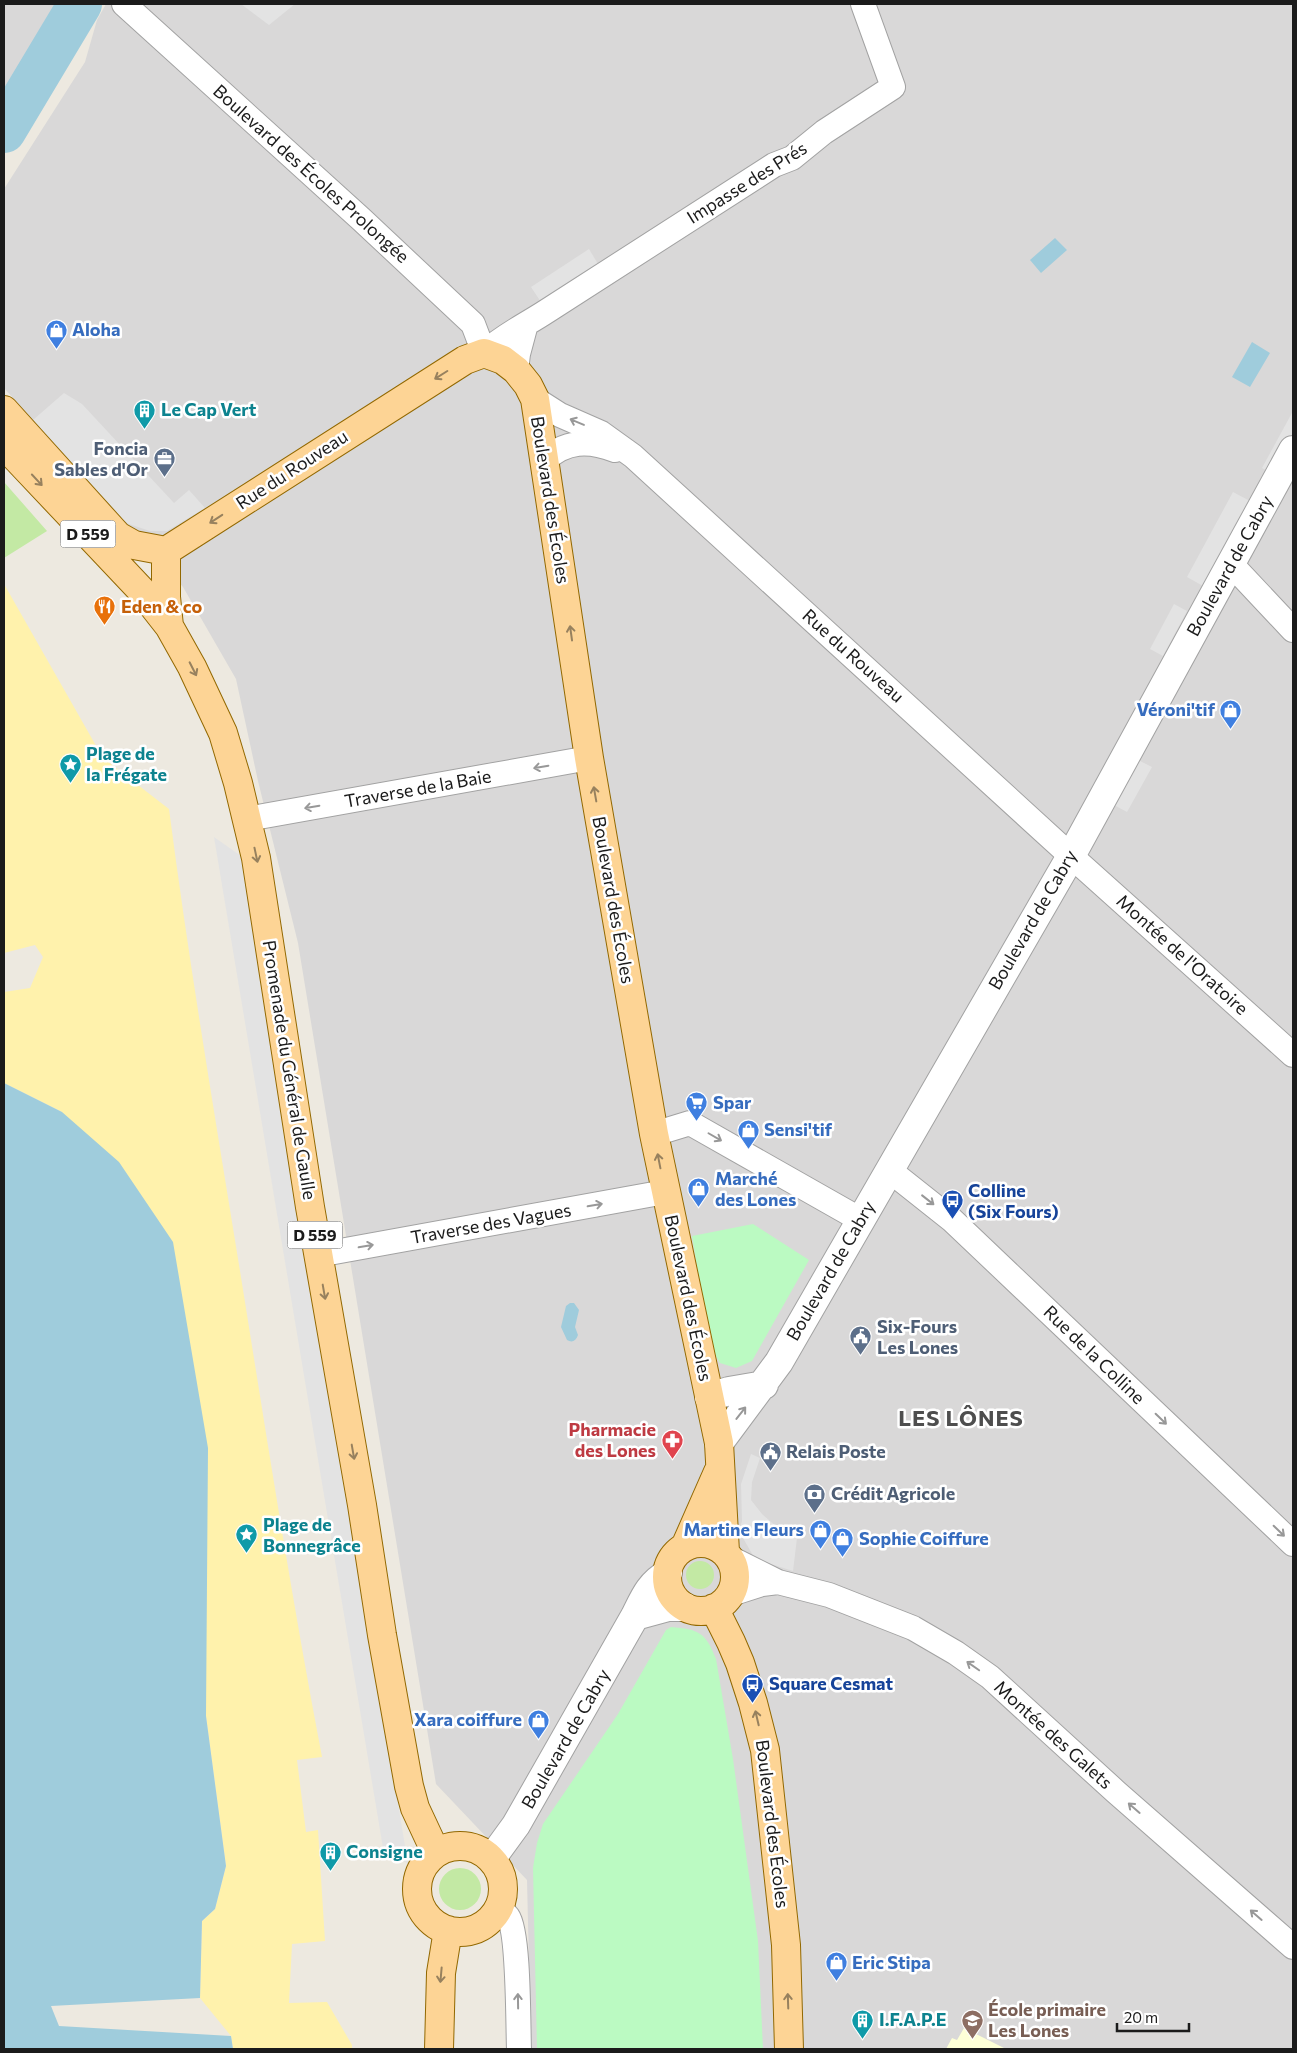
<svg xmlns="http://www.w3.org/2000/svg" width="1297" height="2053" font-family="Commissioner,sans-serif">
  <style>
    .residential { fill: #d9d8d8 }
    .education { fill: #fdffd7 }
    .grass { fill: #c3e9a4 }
    .sand { fill: #fff2ac }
    .park { fill: #bbfac2 }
    .parking { fill: #e3e3e3 }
    .water { fill: #9fccdc }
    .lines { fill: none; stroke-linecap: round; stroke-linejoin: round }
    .river { stroke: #9fccdc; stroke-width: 44 }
    .minor-casing { stroke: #a2a2a2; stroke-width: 26 }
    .tertiary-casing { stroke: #a2a2a2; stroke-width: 30 }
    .primary-casing { stroke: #926800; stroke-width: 30 }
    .minor { stroke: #fff; stroke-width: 24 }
    .tertiary { stroke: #fff; stroke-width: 28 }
    .primary { stroke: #fdd495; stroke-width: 28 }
    .oneway { stroke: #97815e }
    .oneway2 { stroke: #989898 }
    .labels { text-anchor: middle; stroke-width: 5; stroke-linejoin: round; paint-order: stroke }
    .shield { fill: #fff; stroke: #5f5f5f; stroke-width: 1 }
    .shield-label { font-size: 16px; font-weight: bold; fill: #1b1b1b }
    .street-label { font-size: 18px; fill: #1b1b1b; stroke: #fff }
    .shop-label { font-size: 18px; font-weight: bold; fill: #366cbe; stroke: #fff; text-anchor: start }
    .culture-label { font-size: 18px; font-weight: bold; fill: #0d838f; stroke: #fff; text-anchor: start }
    .service-label { font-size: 18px; font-weight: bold; fill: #4e5e75; stroke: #fff; text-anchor: start }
    .food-label { font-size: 18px; font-weight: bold; fill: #c56008; stroke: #fff; text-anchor: start }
    .transit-label { font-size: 18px; font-weight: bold; fill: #164399; stroke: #fff; text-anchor: start }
    .health-label { font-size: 18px; font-weight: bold; fill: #be3a42; stroke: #fff; text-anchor: end }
    .education-label { font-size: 18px; font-weight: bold; fill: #785e54; stroke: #fff; text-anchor: start }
    .district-label { font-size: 22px; font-weight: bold; letter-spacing: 1px; fill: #4e4e4e; stroke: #fff }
  </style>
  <rect width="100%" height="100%" fill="#ede9e0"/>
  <path class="residential" d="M4,4h61l-61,100z
    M106,4h1187v2045h-762l-4,-169 -91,-96 -138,-841 -40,-162 -22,-102 -53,-92 -179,-199v-199l81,-127 12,-42z"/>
  <path class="education" d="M964,2028l42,21h-60l6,-11 5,2z"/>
  <path class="grass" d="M4,482l43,49 -43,27z
    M686 1575a14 14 0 1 1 28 0a14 14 0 1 1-28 0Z
    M439 1889a21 21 0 1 1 42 0a21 21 0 1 1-42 0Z"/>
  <path class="sand" d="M4,584l99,174 66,51c20,154 46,308 71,462 26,162 51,324 82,486l-25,3 9,72 12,-2 7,111 -33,3 -3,59 38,-1 25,43v4h-119l-2,-13 -31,-38 2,-77 13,-12 11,-43 -20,-150 -144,-604 -58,-29v-91l26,-4 13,-31 -8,-12 -31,8z"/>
  <path class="park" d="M753,1224l56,36 -57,101 -16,7 -16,-5 -10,-17 -18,-110z
    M671,1627c28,2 35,6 45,32l17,100 25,182 5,108h-226l-4,-181 4,-25 6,-19 75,-110 48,-84z"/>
  <path class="parking" d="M241,4h54l-26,21z
    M589,249l15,25 -57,37 -16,-24z
    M64,393l18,11 92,99 15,-13 16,18 -38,23h-17l-21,-7 -14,-10 -82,-94z
    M1293,411v39l-14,27 -17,-9z
    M1233,492l17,9 -47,85 -16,-9z
    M1174,604l13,7 -24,45 -13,-7z
    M1136,759l16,8 -25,45 -15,-8z
    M214,837l27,19 167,1008 -25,-16z
    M751,1454l9,4 -8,24 -1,18 11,14 16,14 19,10 -4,33 -38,-12 -16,-28 3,-10 -1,-37z"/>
  <path class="water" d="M1055,238l12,12 -26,23 -11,-13z
    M1252,342l18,11 -20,34 -18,-10z
    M4,1083l58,29 57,50 54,80 35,206 -2,268 20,150 -11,43 -13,12 -2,77 -149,8 8,20 172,10 2,13h-229z
    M570,1303h4l5,7 -4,17 3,8c-2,6 -6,8 -11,5l-6,-13 5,-21z"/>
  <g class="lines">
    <path class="river" d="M4,131l76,-127"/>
    <defs>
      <path id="minor" d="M124,4l237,215 112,105 11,29c20,-18 40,-27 63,-42l227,-146 18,-7 32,-26 69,-45 -30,-83
        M516,370l2,-16 8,-30
        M535,399l25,16 41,18 32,23 438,400 222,199
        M545,460c21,-20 44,-20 70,-10
        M1231,564l62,66
        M247,819l342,-61
        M654,1134l36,-11 171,97
        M889,1170l63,50 341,324
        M318,1255l347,-63
        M730,1558l48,24 51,13 84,33 43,25 34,24 126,115 177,155
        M731,1594l31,-10 16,-2
        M499,1910c3,2 7,4 9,7 11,15 10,109 11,132"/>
      <path id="tertiary" d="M709,1397l20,-6 35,-6
        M719,1443l60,-81 49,-85 243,-421 222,-406
        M635,1616l33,-9h17
        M492,1858l24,-33 119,-209c9,-18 14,-32 33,-43"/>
      <path id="primary" d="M4,410l114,126 16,9 32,6
        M4,445l136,144 29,37 23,41 31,66 15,50 18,75 54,349 52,298 20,130 27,151 6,22 21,45
        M166,551l299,-191 19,-7 19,7 13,10 12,15 7,14 54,359 65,376 65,309 6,109
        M166,551v46l3,29
        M667 1577a34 34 0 1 1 68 0a34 34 0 1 1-68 0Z
        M685,1547l33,-75
        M714,1608l17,34 9,21 13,40 12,47 21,195 3,104
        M417 1889a43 43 0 1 1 86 0a43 43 0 1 1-86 0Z
        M439,2049l2,-76 7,-43"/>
    </defs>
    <use href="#minor" class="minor-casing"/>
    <use href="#tertiary" class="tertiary-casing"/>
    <use href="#primary" class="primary-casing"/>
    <use href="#minor" class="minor"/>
    <use href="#tertiary" class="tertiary"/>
    <use href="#primary" class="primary"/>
  </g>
  <defs><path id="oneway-shaft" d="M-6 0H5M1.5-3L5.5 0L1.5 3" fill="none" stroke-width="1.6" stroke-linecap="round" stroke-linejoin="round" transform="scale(1.25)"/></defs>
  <g class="oneway">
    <use href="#oneway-shaft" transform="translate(441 375) rotate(148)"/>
    <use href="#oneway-shaft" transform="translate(37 480) rotate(47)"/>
    <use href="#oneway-shaft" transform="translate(216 519) rotate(147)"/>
    <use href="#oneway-shaft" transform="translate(571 633) rotate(-98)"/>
    <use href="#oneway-shaft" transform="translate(193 669) rotate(63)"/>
    <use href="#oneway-shaft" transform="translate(595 794) rotate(-100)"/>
    <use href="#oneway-shaft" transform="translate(256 855) rotate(78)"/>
    <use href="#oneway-shaft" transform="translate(659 1161) rotate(-101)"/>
    <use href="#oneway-shaft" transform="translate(324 1292) rotate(80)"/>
    <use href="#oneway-shaft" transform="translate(353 1452) rotate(80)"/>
    <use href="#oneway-shaft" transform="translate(757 1718) rotate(-103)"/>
    <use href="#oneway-shaft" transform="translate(441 1975) rotate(95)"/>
    <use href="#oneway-shaft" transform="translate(788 2001) rotate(-92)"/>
  </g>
  <g class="oneway2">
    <use href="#oneway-shaft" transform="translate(577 422) rotate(-157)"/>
    <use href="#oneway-shaft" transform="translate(541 767) rotate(170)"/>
    <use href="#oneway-shaft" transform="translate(312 807) rotate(170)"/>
    <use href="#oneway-shaft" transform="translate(715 1137) rotate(30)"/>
    <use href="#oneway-shaft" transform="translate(928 1200) rotate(38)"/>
    <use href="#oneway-shaft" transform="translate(595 1205) rotate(-10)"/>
    <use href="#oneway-shaft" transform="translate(366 1246) rotate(-10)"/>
    <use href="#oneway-shaft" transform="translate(741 1413) rotate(-52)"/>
    <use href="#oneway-shaft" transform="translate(1161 1419) rotate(44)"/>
    <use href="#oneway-shaft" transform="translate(1279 1531) rotate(44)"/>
    <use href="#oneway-shaft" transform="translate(973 1666) rotate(-145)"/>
    <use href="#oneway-shaft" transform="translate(1134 1808) rotate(-139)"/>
    <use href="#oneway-shaft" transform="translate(1256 1915) rotate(-139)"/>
    <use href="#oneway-shaft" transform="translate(518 2001) rotate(-91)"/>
  </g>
  <defs>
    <symbol id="shop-pin" viewBox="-11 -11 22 30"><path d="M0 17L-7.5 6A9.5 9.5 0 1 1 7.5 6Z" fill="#3f7fe0" stroke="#fff"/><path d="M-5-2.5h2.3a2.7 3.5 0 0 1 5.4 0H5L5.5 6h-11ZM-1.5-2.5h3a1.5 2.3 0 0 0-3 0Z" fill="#fff"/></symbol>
    <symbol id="building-pin" viewBox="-11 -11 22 30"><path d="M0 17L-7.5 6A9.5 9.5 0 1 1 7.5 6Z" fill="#0f9aa8" stroke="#fff"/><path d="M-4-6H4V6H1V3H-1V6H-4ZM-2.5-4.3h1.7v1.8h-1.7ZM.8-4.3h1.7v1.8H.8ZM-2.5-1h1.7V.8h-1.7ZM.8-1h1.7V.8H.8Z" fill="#fff"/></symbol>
    <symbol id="office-pin" viewBox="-11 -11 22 30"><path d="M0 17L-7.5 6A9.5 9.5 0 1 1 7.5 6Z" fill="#5c6f8a" stroke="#fff"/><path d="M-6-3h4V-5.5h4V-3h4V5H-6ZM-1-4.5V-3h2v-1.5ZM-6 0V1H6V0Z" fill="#fff"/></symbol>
    <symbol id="restaurant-pin" viewBox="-11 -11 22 30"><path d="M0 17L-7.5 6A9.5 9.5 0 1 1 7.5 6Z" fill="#e8710a" stroke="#fff"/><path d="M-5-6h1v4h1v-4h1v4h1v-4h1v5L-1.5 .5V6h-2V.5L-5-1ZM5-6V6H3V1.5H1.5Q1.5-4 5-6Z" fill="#fff"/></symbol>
    <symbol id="sight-pin" viewBox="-11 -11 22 30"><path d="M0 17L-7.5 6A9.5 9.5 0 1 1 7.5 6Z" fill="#0f9aa8" stroke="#fff"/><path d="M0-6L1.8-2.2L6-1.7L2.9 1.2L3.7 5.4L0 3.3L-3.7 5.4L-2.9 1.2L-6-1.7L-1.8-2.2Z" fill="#fff"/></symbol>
    <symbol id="supermarket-pin" viewBox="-11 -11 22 30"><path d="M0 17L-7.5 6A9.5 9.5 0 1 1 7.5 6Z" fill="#3f7fe0" stroke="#fff"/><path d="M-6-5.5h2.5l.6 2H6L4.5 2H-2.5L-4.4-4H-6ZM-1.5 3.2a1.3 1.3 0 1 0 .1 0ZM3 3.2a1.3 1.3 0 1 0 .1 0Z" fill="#fff"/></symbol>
    <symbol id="bus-pin" viewBox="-11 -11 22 30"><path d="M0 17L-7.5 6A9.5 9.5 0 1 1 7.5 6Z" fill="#1a4fb4" stroke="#fff"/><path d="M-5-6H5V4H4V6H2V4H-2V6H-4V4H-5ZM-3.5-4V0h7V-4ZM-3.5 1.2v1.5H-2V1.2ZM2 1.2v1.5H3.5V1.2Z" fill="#fff"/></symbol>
    <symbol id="civic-pin" viewBox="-11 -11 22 30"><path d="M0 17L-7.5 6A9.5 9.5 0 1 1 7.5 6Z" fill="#5c6f8a" stroke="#fff"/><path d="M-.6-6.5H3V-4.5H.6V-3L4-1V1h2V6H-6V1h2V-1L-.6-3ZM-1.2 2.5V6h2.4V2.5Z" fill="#fff"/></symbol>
    <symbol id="pharmacy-pin" viewBox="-11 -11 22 30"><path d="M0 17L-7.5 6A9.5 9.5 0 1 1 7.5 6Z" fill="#e0444e" stroke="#fff"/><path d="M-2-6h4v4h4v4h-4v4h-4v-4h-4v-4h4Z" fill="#fff"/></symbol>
    <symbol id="bank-pin" viewBox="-11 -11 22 30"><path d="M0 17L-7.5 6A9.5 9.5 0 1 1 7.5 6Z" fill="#5c6f8a" stroke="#fff"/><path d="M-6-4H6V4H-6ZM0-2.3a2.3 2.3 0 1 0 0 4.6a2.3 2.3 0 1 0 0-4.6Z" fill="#fff"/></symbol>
    <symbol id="school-pin" viewBox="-11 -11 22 30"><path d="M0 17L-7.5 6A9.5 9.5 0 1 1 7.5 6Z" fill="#8d6e63" stroke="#fff"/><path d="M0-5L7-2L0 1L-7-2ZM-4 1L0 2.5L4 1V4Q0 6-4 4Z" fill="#fff"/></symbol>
  </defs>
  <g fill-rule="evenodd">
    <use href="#shop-pin" x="44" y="318" width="25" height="34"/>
    <use href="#building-pin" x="132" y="398" width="25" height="34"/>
    <use href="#office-pin" x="152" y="446" width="25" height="34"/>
    <use href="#restaurant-pin" x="92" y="594" width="25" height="34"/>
    <use href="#shop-pin" x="1218" y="698" width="25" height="34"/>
    <use href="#sight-pin" x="58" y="752" width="25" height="34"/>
    <use href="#supermarket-pin" x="684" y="1090" width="25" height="34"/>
    <use href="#shop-pin" x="736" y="1118" width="25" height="34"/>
    <use href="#shop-pin" x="686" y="1176" width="25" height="34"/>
    <use href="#bus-pin" x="940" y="1188" width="25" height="34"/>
    <use href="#civic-pin" x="848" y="1324" width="25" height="34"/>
    <use href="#pharmacy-pin" x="660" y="1428" width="25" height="34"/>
    <use href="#civic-pin" x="758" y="1440" width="25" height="34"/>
    <use href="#bank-pin" x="802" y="1482" width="25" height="34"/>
    <use href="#shop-pin" x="808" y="1518" width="25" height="34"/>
    <use href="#sight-pin" x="234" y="1522" width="25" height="34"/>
    <use href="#shop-pin" x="830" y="1526" width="25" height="34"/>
    <use href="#bus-pin" x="740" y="1672" width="25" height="34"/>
    <use href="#shop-pin" x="526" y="1708" width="25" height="34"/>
    <use href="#building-pin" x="318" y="1840" width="25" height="34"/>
    <use href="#shop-pin" x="824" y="1950" width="25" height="34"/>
    <use href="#building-pin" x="850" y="2008" width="25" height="34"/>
    <use href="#school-pin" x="960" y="2008" width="25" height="34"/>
  </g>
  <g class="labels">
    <g class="shield">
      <rect x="60.5" y="520.5" width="55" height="27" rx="4"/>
      <rect x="287.5" y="1221.5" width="55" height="27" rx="4"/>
    </g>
    <g class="shield-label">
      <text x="88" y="540">D 559</text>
      <text x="315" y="1241">D 559</text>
    </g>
    <g class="street-label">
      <text transform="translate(311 174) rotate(42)" y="6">Boulevard des Écoles Prolongée</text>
      <text transform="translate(747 183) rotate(-32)" y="6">Impasse des Prés</text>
      <text transform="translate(292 470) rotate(-33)" y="6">Rue du Rouveau</text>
      <text transform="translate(550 500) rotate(81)" y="6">Boulevard des Écoles</text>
      <text transform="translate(1230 566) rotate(-61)" y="6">Boulevard de Cabry</text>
      <text transform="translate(853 656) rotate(42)" y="6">Rue du Rouveau</text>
      <text transform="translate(418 789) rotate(-10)" y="6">Traverse de la Baie</text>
      <text transform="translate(613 900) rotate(80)" y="6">Boulevard des Écoles</text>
      <text transform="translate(1033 920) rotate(-60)" y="6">Boulevard de Cabry</text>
      <text transform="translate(1182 955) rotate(42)" y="6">Montée de l'Oratoire</text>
      <text transform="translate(289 1070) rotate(81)" y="6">Promenade du Général de Gaulle</text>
      <text transform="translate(491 1224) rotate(-10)" y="6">Traverse des Vagues</text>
      <text transform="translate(831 1271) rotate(-60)" y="6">Boulevard de Cabry</text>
      <text transform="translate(688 1298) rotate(78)" y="6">Boulevard des Écoles</text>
      <text transform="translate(1094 1355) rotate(44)" y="6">Rue de la Colline</text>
      <text transform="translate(1053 1735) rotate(42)" y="6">Montée des Galets</text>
      <text transform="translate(566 1739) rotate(-60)" y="6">Boulevard de Cabry</text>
      <text transform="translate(772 1824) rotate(83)" y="6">Boulevard des Écoles</text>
    </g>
    <g class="shop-label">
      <text x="72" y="336">Aloha</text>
      <text x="1215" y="716" text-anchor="end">Véroni'tif</text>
      <text x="713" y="1109">Spar</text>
      <text x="764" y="1136">Sensi'tif</text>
      <text x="715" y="1185">Marché<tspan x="715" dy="21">des Lones</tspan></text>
      <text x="804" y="1536" text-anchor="end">Martine Fleurs</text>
      <text x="859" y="1545">Sophie Coiffure</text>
      <text x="522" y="1726" text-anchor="end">Xara coiffure</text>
      <text x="852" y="1969">Eric Stipa</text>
    </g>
    <g class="culture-label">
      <text x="161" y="416">Le Cap Vert</text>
      <text x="86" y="760">Plage de<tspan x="86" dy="21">la Frégate</tspan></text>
      <text x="263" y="1531">Plage de<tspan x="263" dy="21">Bonnegrâce</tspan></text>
      <text x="346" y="1858">Consigne</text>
      <text x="879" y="2026">I.F.A.P.E</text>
    </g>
    <g class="service-label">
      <text x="148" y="455" text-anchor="end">Foncia<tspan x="148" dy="21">Sables d'Or</tspan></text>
      <text x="877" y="1333">Six-Fours<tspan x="877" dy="21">Les Lones</tspan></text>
      <text x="786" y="1458">Relais Poste</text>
      <text x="831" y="1500">Crédit Agricole</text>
    </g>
    <g class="food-label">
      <text x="121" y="613">Eden &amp; co</text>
    </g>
    <g class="transit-label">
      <text x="968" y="1197">Colline<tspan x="968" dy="21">(Six Fours)</tspan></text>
      <text x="769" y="1690">Square Cesmat</text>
    </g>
    <g class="health-label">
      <text x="656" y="1436">Pharmacie<tspan x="656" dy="21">des Lones</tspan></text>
    </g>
    <g class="education-label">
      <text x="988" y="2016">École primaire<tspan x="988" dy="21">Les Lones</tspan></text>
    </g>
    <g class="district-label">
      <text x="961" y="1426">LES LÔNES</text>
    </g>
  </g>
  <rect width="1297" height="2053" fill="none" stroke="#1b1b1b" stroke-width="10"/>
  <path d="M1117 2023v8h72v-8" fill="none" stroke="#1b1b1b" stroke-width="2.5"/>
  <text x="1124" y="2023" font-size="15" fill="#1b1b1b" stroke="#ffffff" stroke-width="4" paint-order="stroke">20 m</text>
</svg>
